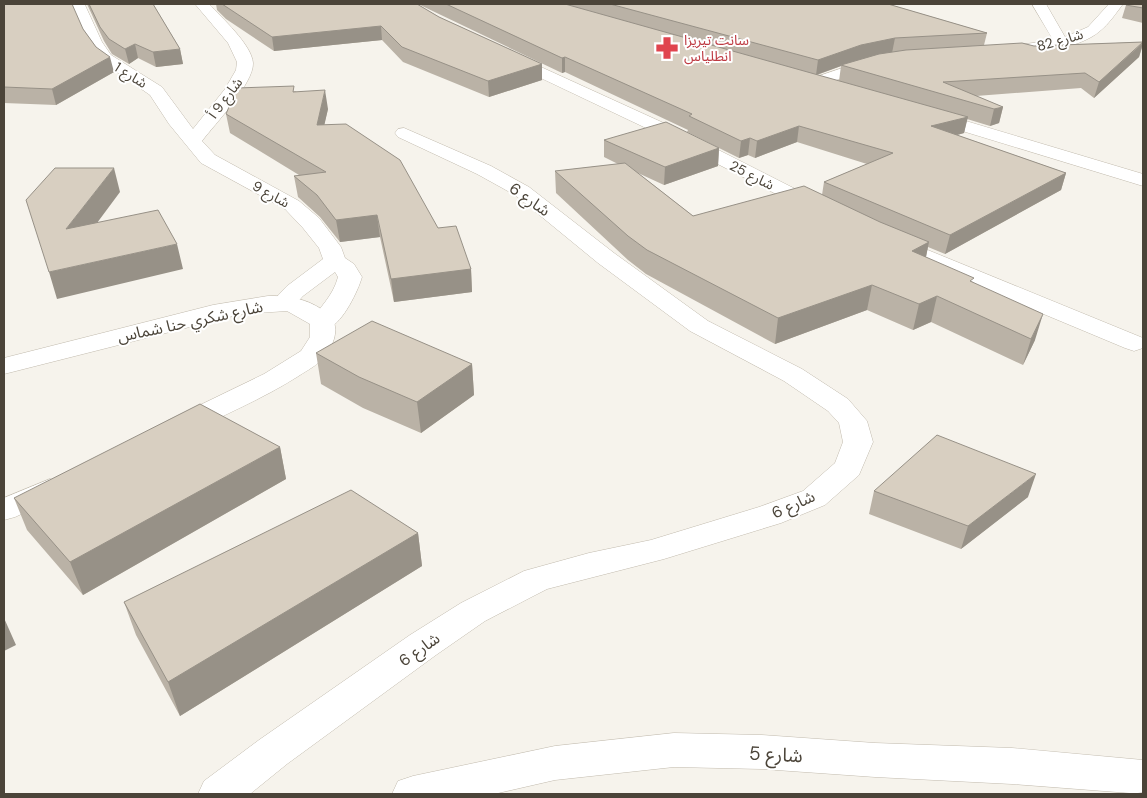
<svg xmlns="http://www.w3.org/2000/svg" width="1147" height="798" font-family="'DM Sans','Noto Sans Arabic',sans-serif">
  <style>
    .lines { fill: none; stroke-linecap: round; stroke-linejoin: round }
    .minor-casing { stroke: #c2bbae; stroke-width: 1 }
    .tertiary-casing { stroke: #c2bbae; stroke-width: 1 }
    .minor { fill: #fff; fill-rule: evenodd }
    .tertiary { fill: #fff; fill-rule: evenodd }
    .wall { fill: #bab2a6; fill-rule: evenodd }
    .shaded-wall { fill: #979187 }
    .building { fill: #d8cfc1; stroke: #979187 }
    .labels { text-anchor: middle; stroke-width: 4; stroke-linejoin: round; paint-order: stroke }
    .far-health-label { font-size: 14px; fill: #be3a42; stroke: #fff; text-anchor: start }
    .far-street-label { font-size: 14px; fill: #4b4439; stroke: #fff }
    .street-label { font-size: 16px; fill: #4b4439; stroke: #fff }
    .near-street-label { font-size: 19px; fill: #4b4439; stroke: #fff }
  </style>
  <rect width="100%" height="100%" fill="#f6f3ec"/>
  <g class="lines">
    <defs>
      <path id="minor" d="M69,4l16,1 17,37 9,13 51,32 31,42 32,-40 11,-19 1,-8 -9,-19 -33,-39h14c12,13 43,41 44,59 1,20 -38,61 -51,78l13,14 84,46 20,17 22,29 4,11 9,6 8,13c-4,14 -19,45 -33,51 -5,2 -10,1 -16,-1l-3,-5c10,-15 23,-26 28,-45l-3,-5 -32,24 -11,12 -9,2 -9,-2 -3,-5 16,-17 36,-27 -4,-11 -16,-20 -18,-19 -84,-46 -32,-39 -19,-29 -49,-34 -13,-19 -14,-32z
        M1032,4h14l19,33 23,-10 21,-23h14c-7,9 -14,20 -23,27 -22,19 -68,22 -97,25l-5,-2 -3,-3 3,-3 55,-8z
        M508,52l171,78 146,74 3,4 -3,4 -7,2 -7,-2 -144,-74 -164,-78 -3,-3 3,-3z
        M875,57l5,2 3,3 -3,3 -64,22 -6,-2 -2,-3 2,-3z
        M929,110l214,64v12l-220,-67 -3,-4 3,-4z
        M404,128l87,38 38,21 85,66 94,68 94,48 46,30 19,22 6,21 -14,33 -34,30 -44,18 -117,36 -117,30 -62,32 -49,34 -149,109 -37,30h-52l6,-13 55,-41 151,-105 51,-32 63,-32 65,-18 62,-13 108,-33 44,-16 32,-28 8,-21 -4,-19 -11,-12 -44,-30 -94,-50 -92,-68 -83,-68 -38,-21 -79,-37 -3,-4 3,-4z
        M891,235l252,103v10l-9,3 -9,-3 -242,-101 -3,-5 3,-5z
        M674,733l88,2 113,8 137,5 131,12v34l-131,-10 -137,-7 -113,-8 -88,-2 -119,13 -61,14h-102l6,-13 15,-5 142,-30z"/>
      <path id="tertiary" d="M268,296c23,-1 44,4 61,19 14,13 2,37 -10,47 -6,6 -15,10 -22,15 -35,22 -73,38 -110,56l-10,3 -10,-3 -4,-6 4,-6 97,-47 37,-23 9,-14v-13l-23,-13 -46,3 -237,60v-16l209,-53z
        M50,479l11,3 4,7 -4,7 -46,21 -11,3v-22z"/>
    </defs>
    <use href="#minor" class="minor-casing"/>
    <use href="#tertiary" class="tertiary-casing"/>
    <use href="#minor" class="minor"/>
    <use href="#tertiary" class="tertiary"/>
  </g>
  <path class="wall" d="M4,4l79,25 31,43 -58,33 -52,-2z
    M83,4h70l27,45 3,15 -27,3 -18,-9 -9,6 -17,-10 -8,-13 -17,-37z
    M216,4h201l22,13 103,47v16l-53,17 -86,-35 -21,-22 -108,11 -48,-32 -9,-9z
    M418,4h470l99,29 -3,12 50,1 109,-4v3l-4,12 -45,41 -13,-10 -105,8 27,11 -4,16 -9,3 -23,-7 -3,14 -7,2 109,38 -5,17 -116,64 -17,-7 -2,10 47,25 62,58 -12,25 -92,-43 -18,8 -46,-20 -92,34 -129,-70 -18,-14 -72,-67 -1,-22 63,-7 -14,-7v-17l115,8 -1,18 -54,19 -26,-12 55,43 129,-21 2,-13 43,-18 -70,-22 -42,16 -7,-3 -9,3 -52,-26 1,-2 -123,-58 -3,1zM841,66l-2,15 -22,-6z
    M1143,4v19l-21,-5 4,-13z
    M295,91l33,18 -4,16 114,103 33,41 1,23 -78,10 -14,-65 -40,5 -20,-25 -22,-20 -4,-21 5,-1 -69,-42 -4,-19z
    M316,353l156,11 2,31 -53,38 -58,-25 -42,-24z
    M280,447l6,32 -203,116 -56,-65 -13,-32z
    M874,491l154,6 -67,52 -92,-35z
    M418,533l4,33 -242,150 -44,-81 -12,-33z"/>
  <path class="shaded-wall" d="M381,26l1,14 -108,11 -2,-14z
    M895,38l-3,15 -51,12v1l-25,9 2,-15 43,-15z
    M1143,43l-4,14 -45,41 5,-16z
    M135,44l3,14 -9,6 -4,-15z
    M180,49l3,15 -27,3 -3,-15z
    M110,57l4,15 -58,33 -4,-16z
    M565,57v15l-3,1v-15z
    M542,64v16l-53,17 -1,-16z
    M325,90l3,19 -8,35 -3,-19z
    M1003,107l-4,16 -9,3 4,-17z
    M968,117l-4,16 -36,10 3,-17z
    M799,126l-2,16 -42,16 2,-17z
    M750,138l-2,17 -9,3 2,-17z
    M719,148l-1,18 -54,19 1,-18z
    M114,168l6,24 -46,62 -8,-25z
    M1066,173l-5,17 -116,64 5,-19z
    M377,215l3,22 -40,5 -4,-22z
    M929,242l-5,24 -12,-15z
    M177,244l6,25 -126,30 -8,-27z
    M471,269l1,23 -78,10 -3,-23z
    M872,285l-5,25 -92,34 3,-26z
    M937,296l-6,26 -18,8 6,-26z
    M1043,314l-8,26 -12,25 8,-26z
    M472,364l2,31 -53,38 -4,-31z
    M280,447l6,32 -203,116 -13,-33z
    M1036,474l-8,23 -67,52 7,-23z
    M418,533l4,33 -242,150 -12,-34z
    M4,618l12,27 -12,6z"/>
  <path class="building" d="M4,4h68l11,25 13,18 14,10 -58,32 -48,-2z
    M89,4h64l27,45 -27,3 -18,-8 -10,5 -16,-10 -9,-12z
    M222,4h195l22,13 103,47 -54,17 -86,-34 -21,-21 -109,11z
    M446,4h119l403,113 -37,9 135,47 -116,62 -126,-53 69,-29 -94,-27 -42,15 -7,-3 -9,3 -52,-25 3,-2 -127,-57 -3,1z
    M610,4h278l99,29 -92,5 -34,7 -43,15z
    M1127,4h16v4l-17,-3z
    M1143,42l-44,40 -14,-9 -142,9 60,25 -9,2 -153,-44 38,-11 27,-4 116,-7 12,3z
    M294,86l-1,6 32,-2 -8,35 29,-1 54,36 38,68 18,-2 15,43 -80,10 -14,-64 -41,5 -19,-25 -23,-19 32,-4 -100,-58 11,-26z
    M666,122l53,26 -54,19 -61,-27z
    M625,163l68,53 111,-30 76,36 49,20 -17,9 62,27 -4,3 73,33 -12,25 -94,-43 -18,8 -47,-19 -94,33 -131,-68 -19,-14 -73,-65z
    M55,168h59l-48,61 92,-19 19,34 -128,28 -23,-72z
    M372,321l100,43 -55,38 -58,-25 -43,-24z
    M200,404l80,43 -210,115 -56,-64z
    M937,435l99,39 -68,52 -94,-35z
    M351,490l67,43 -250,149 -44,-80z
    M1143,793v1h-10z"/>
  <defs>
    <symbol id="pharmacy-bare" viewBox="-9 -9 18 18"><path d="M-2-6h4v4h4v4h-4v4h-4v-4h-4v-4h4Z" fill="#e0444e" stroke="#fff" stroke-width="2.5" paint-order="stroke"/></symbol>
  </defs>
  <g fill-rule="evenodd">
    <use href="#pharmacy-bare" x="651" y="32" width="32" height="32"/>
  </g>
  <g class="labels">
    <g class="far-health-label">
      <text x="684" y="45">سانت تيريزا<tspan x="684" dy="16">انطلياس</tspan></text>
    </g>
    <g class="far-street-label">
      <text transform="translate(1060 40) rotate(-16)" y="5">شارع 82</text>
      <text transform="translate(131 75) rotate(32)" y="5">شارع 1</text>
      <text transform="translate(225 98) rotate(-53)" y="5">شارع 9 أ</text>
      <text transform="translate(752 175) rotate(27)" y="5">شارع 25</text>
      <text transform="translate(271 194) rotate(29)" y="5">شارع 9</text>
    </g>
    <g class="street-label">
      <text transform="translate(530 199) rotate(35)" y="6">شارع 6</text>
      <text transform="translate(190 321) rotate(-12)" y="6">شارع شكري حنا شماس</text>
      <text transform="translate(793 504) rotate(-24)" y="6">شارع 6</text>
      <text transform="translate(419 649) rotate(-35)" y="6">شارع 6</text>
    </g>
    <g class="near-street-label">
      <text transform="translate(776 754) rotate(3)" y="7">شارع 5</text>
    </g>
  </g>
  <rect width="1147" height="798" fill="none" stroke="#4b4439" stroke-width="10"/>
</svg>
